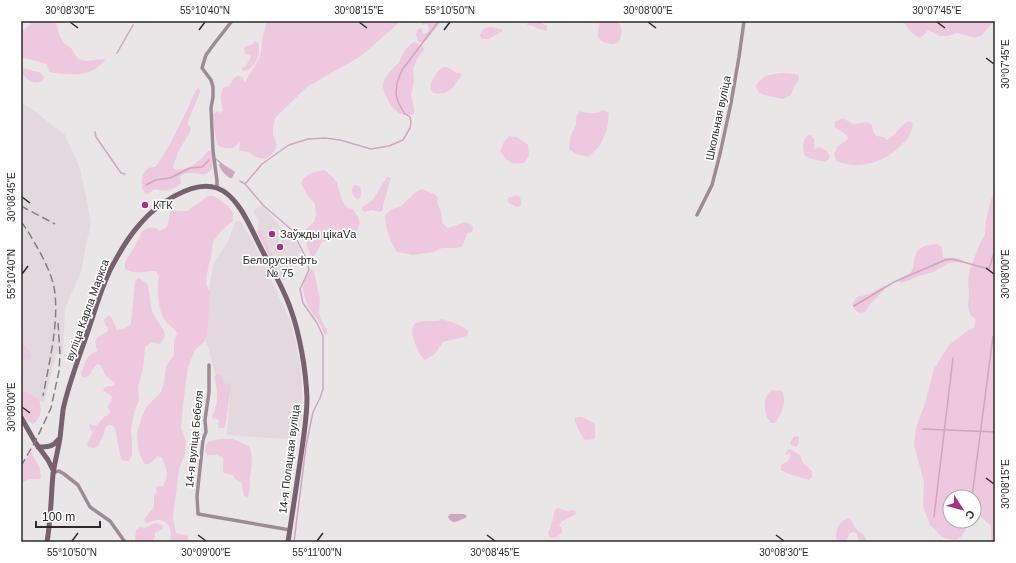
<svg xmlns="http://www.w3.org/2000/svg" width="1016" height="563" font-family="Arial,sans-serif">
  <style>
    .built { fill: #e4d8df }
    .green { fill: #eec8de }
    .water { fill: #cea6be }
    .lines { fill: none; stroke-linecap: round; stroke-linejoin: round }
    .stream { stroke: #cea6be; stroke-width: 1.5 }
    .minor { stroke: #9d8c96; stroke-width: 3.5 }
    .secondary { stroke: #79606f; stroke-width: 5 }
    .rail { stroke: #827f80; stroke-width: 1.5; stroke-dasharray: 8 4; stroke-linecap: butt }
    .ticks { fill: none; stroke: #2c2a2b; stroke-width: 1.5 }
    .poi-dot { fill: #a93084; stroke: #fff; stroke-width: 1.5 }
    .labels { text-anchor: middle; stroke-width: 3.5; stroke-linejoin: round; paint-order: stroke }
    .street-label { font-size: 11px; fill: #2c2a2b; stroke: #fff }
    .poi-label { font-size: 11px; fill: #2c2a2b; stroke: #fff; text-anchor: start }
    .neatline { fill: none; stroke: #2c2a2b; stroke-width: 1.5 }
    .ticks-label { font-size: 10px; text-anchor: middle; fill: #2c2a2b }
  </style>
  <rect width="100%" height="100%" fill="#eae6e8"/>
  <path class="built" d="M21,103l12,7 32,25 15,33 11,54 -7,34 -3,16 -16,36 -2,46h-7l-12,49 -23,-12z
    M262,205l13,15 13,16 4,-2 9,17 -3,3 2,7 -6,8 1,1 -3,4 -3,-2 -8,8 -24,-48 2,-10 -6,-11z
    M236,221h5l14,25 36,76 8,35 3,27v28l-3,23 -2,3 -3,1 -43,-2 -24,-2 3,-45 -15,-16 -6,-24 -3,-8v-28l4,-33 4,-19 14,-21z"/>
  <path class="green" d="M33,21h20l4,4 2,10 6,9 6,4 7,11 8,2 18,-2 1,2c-5,4 -10,9 -16,11 -9,4 -31,2 -40,0l-2,-8 -26,-7v-24z
    M267,21h134l-40,35 -54,31 -32,31 -2,10v6l4,11c-4,11 -12,17 -23,11 -2,-1 -3,-4 -6,-4 -2,-1 -7,-1 -9,-1l1,-10 -6,7c-7,1 -11,0 -17,-3l-3,-18 -1,-13 4,-3 3,2 3,-3c-2,-9 -4,-13 0,-22l6,-2 5,-8 4,-2 4,1 3,5 15,-25 3,-22z
    M421,21h20l-14,19 -4,3 -5,-2 -2,-6 1,-5 4,-2 1,1 1,4 1,1 4,-2 1,-4 -2,-4 -5,1z
    M528,21h10l9,5v3l-1,2 -8,-2 -5,-3 -6,-1z
    M600,21h13l1,1 6,2 2,7 -3,11c-2,1 -4,2 -6,2 -4,0 -13,-2 -15,-7 -1,-3 1,-12 2,-16z
    M903,21h91l-12,14 -7,3 -13,-4 -5,-1 -9,3h-8l-12,-6 -3,4 -5,4c-7,-3 -13,-10 -17,-17z
    M490,27l11,2 2,2 -14,8h-7l-2,-3c1,-7 4,-7 10,-9z
    M254,41l3,1 2,2c0,3 0,7 0,10 -2,8 -9,19 -17,16v-2l4,-2 5,-10v-2l-3,1 -3,-2 -1,-5 2,-2c4,0 7,-1 8,-5z
    M414,42l9,4 1,4 -7,9 -4,10 1,13 -3,13 3,13v6c-14,6 -23,-7 -28,-18 -1,-3 -4,-8 -3,-12 1,-9 11,-15 16,-22 3,-6 5,-12 10,-16 1,-2 3,-2 5,-4z
    M443,67c7,-1 10,6 17,6l2,2c-4,5 -5,7 -8,11 -5,7 -14,9 -21,7 -7,-8 3,-21 10,-26z
    M22,68c4,0 7,2 11,3 6,1 8,0 11,7l-2,3c-9,4 -15,-1 -21,-9z
    M781,73l17,1 1,6 -5,7 -3,8 -8,4 -19,-4 -6,-3 -2,-6c6,-11 13,-11 25,-13z
    M198,88l2,2v2l-12,30v3l3,3 -1,4 -12,20 -5,15 1,2c14,3 26,-8 34,-18h2c1,2 3,4 3,6 1,6 -1,15 -7,17 -8,2 -16,-5 -26,2l1,7c-9,8 -15,9 -27,6l-5,5h-3c-2,-2 -4,-5 -4,-8 -1,-6 1,-16 7,-18 2,-1 4,-1 6,-1 13,-17 21,-35 30,-53 5,-9 7,-18 13,-26z
    M604,110l5,3 -2,17 -8,17 -11,10 -12,-3 -7,-5 1,-12 6,-12v-8l4,-6c10,3 14,4 24,-1z
    M842,118l12,6 13,-2 5,3 1,6 3,5 8,1 2,3c11,-4 13,-15 23,-19l4,3c-1,4 -2,9 -4,12 -1,3 -4,5 -6,7 -16,19 -44,28 -67,18l-2,-7 4,-8 9,-6 1,-3 -4,-4 -10,-6 1,-5z
    M811,135l3,4v10l6,-2 7,4 3,6 -4,5 -14,-3 -7,-3c-3,-8 -3,-13 2,-20z
    M509,136l8,1 11,8 1,11 -5,7c-14,2 -16,-1 -24,-12l4,-9z
    M324,170l9,7 4,6 3,11 4,10 4,4 5,1 5,8 2,6 -3,8 -15,9 -10,-1 -10,3 -8,15 -4,-3 -7,-20 2,-4 9,-8 2,-7 -1,-11 -8,-9 -6,-12c4,-10 14,-11 23,-13z
    M387,177l4,1 -8,27v5l-3,2 -9,-2 -7,2 -2,-2v-3l10,-6z
    M355,185c8,1 7,8 5,13l-3,1c-5,-3 -6,-7 -4,-13z
    M422,189l14,6 2,3 -1,4 4,10 1,11 6,5 17,-6 7,3 1,4 -1,3 -5,2 -5,13 -6,1h-14l-8,4 -21,3 -16,-3c-7,-12 -12,-23 -12,-37l7,-6 9,-3 15,-14z
    M995,189v353h-4v-16l-10,-9 -7,1v-21h-24v24h21l-9,15 -7,4 -8,-1 -5,-2 -12,-12 -7,-19 1,-24 -10,-37 2,-17 10,-28 8,-31 15,-24 18,-14 7,-3 2,-8 -6,-6 -2,-8 1,-15 -1,-7 1,-12 11,-29 5,-9 1,-13 4,-18z
    M517,195l3,2 1,4v4l-4,2 -7,-3 -3,-3 1,-3z
    M208,196h6l14,10 5,7v8l-11,9 -9,12 -2,16 -4,15 -1,11 4,9 -3,43 -3,6 -9,8 -7,17 -5,38 -2,23 5,14 -1,12 -6,15 -6,49 3,15 12,3v6h-17c-1,-4 0,-10 -1,-13 -4,-12 -14,-10 -23,-6l-2,-1 -1,-3 10,-12v-12l3,-3 -1,-5 2,-1h5c7,-12 3,-17 -1,-28l-4,-2 -8,8h-6l-6,-15 -1,-16 5,-16 4,-10 15,-15 3,-9 2,-17 8,-11v-14l3,-8c-3,-5 -7,-7 -11,-11 -8,-10 -10,-34 -7,-46l-3,-5c-11,-1 -19,5 -31,-2 -2,-8 6,-16 10,-23 3,-5 5,-10 7,-15 8,-4 10,-5 18,0 12,-5 7,-11 11,-21l9,1h7z
    M262,229l2,3 -2,2 18,37h-3l-1,-2 -17,-35 -1,-2z
    M938,244l4,4 1,10c8,-1 13,-1 21,2l-2,3 -4,-1 -9,1 -16,9 -11,3 -20,8 -4,-2c3,-5 9,-5 13,-9 2,-3 3,-8 3,-12 2,-14 12,-15 24,-16z
    M312,269l2,2 4,20 2,7 -1,15 2,7 6,10v4l-2,1c-2,-3 -3,-6 -4,-9 -7,-12 -18,-23 -18,-38 0,-6 5,-12 7,-18z
    M138,278l4,2 6,5 4,27 12,19 1,6 -5,7 -9,-2 -6,5 -2,23 -5,16 1,14 -5,13 -3,17 1,11v14l-3,6h-4l-4,-2 -6,-31 -4,-3h-3l-3,3 -1,6 -6,12 -4,2 -5,-1 -2,-2c1,-4 4,-8 6,-13l-3,-3 -1,-4 1,-1 6,2 8,-9 5,-3 1,-3 -3,-4 4,-5 1,-5c-2,-3 -6,-4 -9,-7l1,-2 5,-2h5l1,-3 -10,-8 -4,-9 -3,-2c-7,4 -5,12 -15,14l-2,-4c4,-12 5,-19 17,-23l-2,-4 -1,-6 3,-4 10,-6v-3l-3,-3 -1,-5 4,-4 3,1 6,13 7,-1 7,-5 4,-43z
    M884,286l1,3 -14,14 -6,9 -5,1 -6,-4 -2,-5 5,-7 12,-3z
    M442,319c10,3 19,6 27,12l-2,5 -24,6 -8,12 -10,6c-6,-4 -13,-22 -13,-30 0,0 2,-6 2,-6l8,-3h16z
    M21,343l9,8 1,6 -3,3h-7z
    M217,374l5,1 1,7 2,2 5,-1 1,4 -2,11 -3,24 -2,6h-6l1,-7 -2,-2 -5,-1c0,-3 2,-6 3,-9 4,-11 2,-22 -1,-32z
    M21,389l18,10c3,11 3,18 -6,25l-5,-3 -7,-9z
    M773,390l9,1c5,12 0,22 -7,32h-4c-6,-6 -9,-21 -3,-29 1,-2 3,-3 5,-4z
    M577,417h5l13,7c-1,6 2,9 -1,15l-9,1 -6,-9 -5,-12z
    M795,436l4,1v6l-3,4 -6,-3 2,-5z
    M219,439h14l16,7c5,10 2,21 1,32 -1,8 1,13 -3,20l-3,-3 -3,-13 -6,-3 -2,-4 -9,-2c-3,-5 1,-11 -1,-15l-6,-3h-9l-3,-3 1,-7 2,-3z
    M790,449l10,6 3,8 6,5 3,3v6l-3,3 -23,-7 -5,-3v-5l7,-4 3,-5 -2,-3 -2,2 -2,-1 3,-4z
    M31,452l9,17 1,9 -2,1h-9l-9,4v-15z
    M559,508c3,1 6,3 9,3 4,0 4,-2 7,0l1,3 -15,8 -2,3 3,3v4l-5,5 -6,1 -3,-4 5,-15 1,-6 2,-4z
    M848,518c8,5 6,13 14,15l3,4 2,5h-8l-2,-8 -3,-2 -4,1 -3,6v3h-10c-3,-10 1,-20 11,-24z
    M155,523l4,1 4,2v3l-8,4v4l-3,5h-17l1,-12 4,-3 5,1z"/>
  <path class="water" d="M221,163l13,8 1,1 -3,6h-2c-5,-3 -10,-8 -11,-14z
    M450,514h14l3,2 -1,2c-7,1 -13,9 -18,-1z"/>
  <g class="lines">
    <path class="stream" d="M117,53l16,-28
      M95,132l1,5 25,36 4,1
      M216,159l6,5
      M240,181l5,3 19,22 28,24 15,30 2,10 -9,19 3,14 14,20 6,13v53l-3,9 -7,14 -7,34 -12,96
      M245,184l17,-20 21,-15 6,-4 19,-6 17,-1 15,2 31,9 18,-3 14,-6 7,-12 1,-6 -1,-5 -6,-4 -6,-11 -2,-8 1,-11 5,-13 37,-49
      M146,185l10,-5 14,-2 20,-10 12,-1 7,-7
      M854,306l40,-24 51,-22 7,-1 37,10 6,-19
      M923,429l72,3
      M972,497l21,-161
      M934,517l19,-159"/>
    <path class="minor" d="M217,188v-7l-4,-30 -2,-43 2,-11v-10l-2,-7 -9,-12 4,-13 8,-11 18,-23
      M697,215l15,-30 8,-31 11,-51 8,-46 5,-36
      M209,365v27l-4,28 1,12 -3,8 -6,56 1,18 92,16
      M54,472l5,-1 5,3 14,11 12,22 20,14 15,21"/>
    <path class="secondary" d="M21,417l14,25 13,18 6,12
      M38,447c9,0 15,0 20,-7
      M47,542c4,-23 4,-46 6,-68 2,-13 5,-24 7,-36 1,-10 2,-19 3,-28 6,-29 18,-57 27,-85 7,-21 14,-46 25,-64 7,-13 15,-26 25,-37 15,-18 52,-45 77,-36 23,8 35,44 46,64 10,19 21,37 28,58 9,25 15,61 16,88 0,21 -4,43 -7,64 -4,27 -8,53 -12,80"/>
    <path class="rail" d="M21,206l34,18
      M21,222c7,8 11,17 16,25 6,10 15,29 17,40 6,33 -5,76 -11,109
      M21,466l14,-24 16,-34 8,-37 1,-17 -2,-31"/>
  </g>
  <path class="ticks" d="M70,22l8,6M359,22l8,6M648,22l8,6M937,22l8,6M199,30l6,-8M444,30l6,-8M986,58l8,6M22,197l8,6M986,268l8,6M22,274l6,-8M22,407l8,6M986,478l8,6M198,535l8,6M487,535l8,6M776,535l8,6M72,541l6,-8M317,541l6,-8"/>
  <g class="poi-dot">
    <circle cx="145" cy="205" r="4"/>
    <circle cx="272" cy="234" r="4"/>
    <circle cx="280" cy="247" r="4"/>
  </g>
  <g class="labels">
    <g class="street-label">
      <text transform="translate(718 118) rotate(-78)" y="4">Школьная вуліца</text>
      <text transform="translate(87 310) rotate(-70)" y="4">вуліца Карла Маркса</text>
      <text transform="translate(194 439) rotate(-84)" y="4">14-я вуліца Бебеля</text>
      <text transform="translate(289 459) rotate(-83)" y="4">14-я Полацкая вуліца</text>
    </g>
    <g class="poi-label">
      <text x="153" y="209">КТК</text>
      <text x="280" y="238">Заўжды цікаVа</text>
      <text x="280" y="264" text-anchor="middle">Белоруснефть<tspan x="280" dy="13">№ 75</tspan></text>
    </g>
  </g>
  <rect width="1016" height="563" fill="none" stroke="#ffffff" stroke-width="44"/>
  <g transform="translate(962 509) rotate(126)"><circle r="19" fill="#ffffff" stroke="#abaaaa"/>
  <path d="M0-3L7 15L0 10L-7 15Z" fill="#a93084"/>
  <text y="-6" font-size="11" font-weight="bold" text-anchor="middle" fill="#2c2a2b">С</text>
  </g>
  <path d="M36 521v6h64v-6" fill="none" stroke="#2c2a2b" stroke-width="2"/>
  <text x="42" y="521" font-size="12" fill="#2c2a2b" stroke="#ffffff" stroke-width="3" paint-order="stroke">100 m</text>
  <rect x="22" y="22" width="972" height="519" class="neatline"/>
  <g class="ticks-label">
    <text x="70" y="14">30°08'30"E</text>
    <text x="205" y="14">55°10'40"N</text>
    <text x="359" y="14">30°08'15"E</text>
    <text x="450" y="14">55°10'50"N</text>
    <text x="648" y="14">30°08'00"E</text>
    <text x="937" y="14">30°07'45"E</text>
    <text transform="translate(1005 64) rotate(-90)" y="4">30°07'45"E</text>
    <text transform="translate(11 197) rotate(-90)" y="4">30°08'45"E</text>
    <text transform="translate(1005 274) rotate(-90)" y="4">30°08'00"E</text>
    <text transform="translate(11 274) rotate(-90)" y="4">55°10'40"N</text>
    <text transform="translate(11 407) rotate(-90)" y="4">30°09'00"E</text>
    <text transform="translate(1005 484) rotate(-90)" y="4">30°08'15"E</text>
    <text x="72" y="556">55°10'50"N</text>
    <text x="206" y="556">30°09'00"E</text>
    <text x="317" y="556">55°11'00"N</text>
    <text x="495" y="556">30°08'45"E</text>
    <text x="784" y="556">30°08'30"E</text>
  </g>
</svg>
